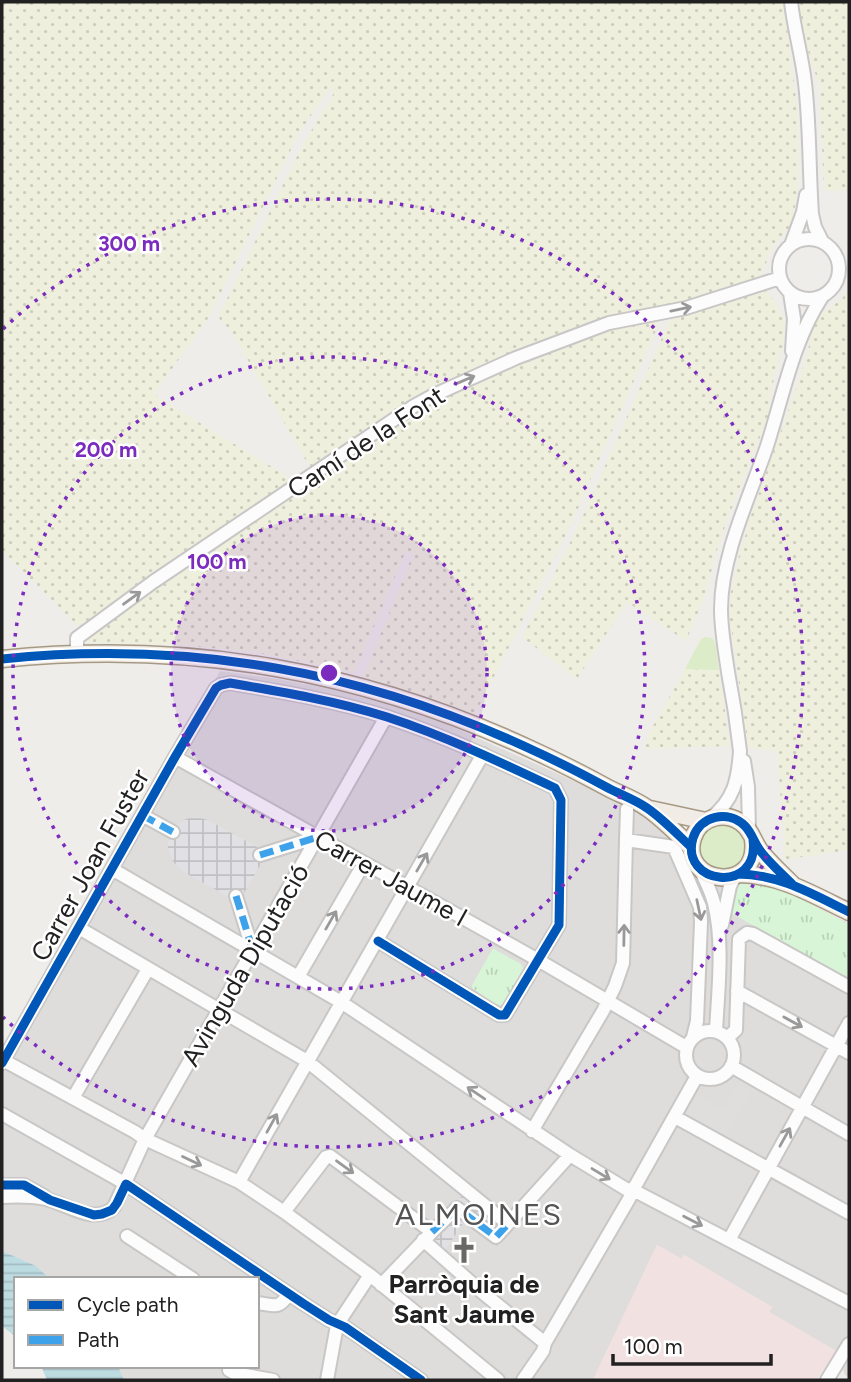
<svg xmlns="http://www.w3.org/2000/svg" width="851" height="1382" font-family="Figtree,sans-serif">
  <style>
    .residential { fill: #dedddb }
    .commercial { fill: #f1e1e0 }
    .farmland { fill: url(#farmland-dots) }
    .grass { fill: #ddecc8 }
    .park { fill: url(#park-tufts) }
    .parking { fill: #dfdedd }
    .plaza { fill: url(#plaza-grid) }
    .water { fill: url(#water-rules) }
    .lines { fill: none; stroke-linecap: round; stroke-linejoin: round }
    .minor-casing { stroke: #c8c7c6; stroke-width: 16 }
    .major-casing { stroke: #a69a85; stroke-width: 19 }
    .minor { stroke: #fdfcfc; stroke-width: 12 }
    .major { stroke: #f2ece6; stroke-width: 16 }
    .quiet { stroke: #3ea2ea; stroke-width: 7; stroke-dasharray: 14 7; stroke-linecap: butt }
    .cycleway-casing { stroke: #fff; stroke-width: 13 }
    .cycleway { stroke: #0057b8; stroke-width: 9 }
    .oneway { stroke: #9a9999 }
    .ring { fill: none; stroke: #7b2cbf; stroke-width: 3.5; stroke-dasharray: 3.5 7 }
    .labels { text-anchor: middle; stroke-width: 5; stroke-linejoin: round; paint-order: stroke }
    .street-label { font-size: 26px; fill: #212121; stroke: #fff }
    .poi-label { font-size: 26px; font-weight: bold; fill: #212121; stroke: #fff }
    .quarter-label { font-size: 30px; letter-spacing: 2px; fill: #545454; stroke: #fff }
    .centre { fill: #7b2cbf; stroke: #fff; stroke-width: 3.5 }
    .ring-label { font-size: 21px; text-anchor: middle; font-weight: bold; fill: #7b2cbf; stroke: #fff; stroke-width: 5; stroke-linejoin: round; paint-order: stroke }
  </style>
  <defs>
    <pattern id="farmland-dots" width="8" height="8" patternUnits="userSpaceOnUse" patternTransform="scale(1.75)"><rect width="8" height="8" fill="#efefdd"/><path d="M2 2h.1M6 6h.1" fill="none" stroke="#cdcdbd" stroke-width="1.8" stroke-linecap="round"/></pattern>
    <pattern id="park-tufts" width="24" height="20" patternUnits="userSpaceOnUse" patternTransform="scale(1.75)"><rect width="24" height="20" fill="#d8f5d7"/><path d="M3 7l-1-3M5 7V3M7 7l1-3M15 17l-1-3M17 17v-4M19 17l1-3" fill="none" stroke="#b9d2b8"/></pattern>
    <pattern id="plaza-grid" width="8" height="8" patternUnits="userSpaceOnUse" patternTransform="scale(1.75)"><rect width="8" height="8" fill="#e1e0e4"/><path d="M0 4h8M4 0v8" fill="none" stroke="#c1c0c3"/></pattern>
    <pattern id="water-rules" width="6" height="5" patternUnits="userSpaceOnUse" patternTransform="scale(1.75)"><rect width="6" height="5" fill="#bddce2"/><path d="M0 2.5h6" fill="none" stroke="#a2bcc2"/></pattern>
  </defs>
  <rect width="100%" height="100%" fill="#efedea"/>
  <path class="residential" d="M220,671l58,8 56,11 59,16 51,17 184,82 221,119v453l-4,-2 -9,-24 -67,-39 3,-5 -88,-52 -2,4 -25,-14 -64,135h-469l-6,-14h139v-87h-207l-15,-13 -33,-15v-203l203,-356h3z"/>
  <path class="commercial" d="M657,1245l25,14 2,-4 88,52 -3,5 67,39 -20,29h-223z"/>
  <path class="farmland" d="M2,2h782l15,121 -1,65 -6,36 -20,24 -11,28 -76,27 -54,9 -56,16 -73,31 -59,25 -34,18 -98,67 -80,-138 -13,-14 84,-171 32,-53 -4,-5 -31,45 -90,184 -52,73 -1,6 139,85 -212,146 -10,-5 -11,-12 -60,-59z
    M796,2h53v188l-25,1 -5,-106 -22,-68z
    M763,288l13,14 9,20 -2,25 -10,36 -5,34 -40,101 -13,38 -9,38 -20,47 -59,-39 -50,77 -55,-42 55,-108 92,-207 5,-5 53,-16z
    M849,288v562l-67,10 3,-8 -8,-100 -29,-5 -17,-121 -2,-1 2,-33 9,-41 8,-23 -1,-1 54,-153 16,-57 25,-18z
    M658,319v7l-89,203 -95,187 -101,-35 -8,-3 -1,-3 49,-121 -7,-3 -50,118 -4,3 -98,-20 -75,-7 -87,-2 -5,-2v-7l285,-194 52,-33 30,-16 75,-33 89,-32z
    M685,669l34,1 11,76 -85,3 4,-16z"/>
  <path class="grass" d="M705,637l7,1 3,4 4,28 -34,-1 16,-30z
    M723,823c18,3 20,11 25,27l-13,20 -25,-1c-3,-3 -9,-9 -10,-13 -5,-18 7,-30 23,-33z"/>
  <path class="park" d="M749,882l29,5 71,37v55l-118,-66 4,-26 7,-4z
    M494,949l27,15 2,4 -19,36 -7,1 -26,-18 21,-37z"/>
  <path class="parking" d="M727,928h8l-2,82h-9z
    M738,1084l13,8 -25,44 -36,-20 -3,-8 9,-13 27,15z"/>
  <path class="plaza" d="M196,817l12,3 49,27 5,15 -18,31 -15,4 -45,-25 -5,-4 -7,-8 -4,-11v-7l9,-17 9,-6z
    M464,1194l51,31 -10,11 1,1 -7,10 -35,-25 -21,31 -26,-13 30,-33 3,2z"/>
  <path class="water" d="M2,1251l34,15 14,13h-34v58l-14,-11z
    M41,1366h77l6,14h-77z"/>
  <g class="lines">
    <defs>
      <path id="minor" d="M791,2c3,27 11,54 14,81 5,43 4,87 7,131l3,13 7,14
        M779 269a30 30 0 1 1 60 0a30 30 0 1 1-60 0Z
        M791,245l12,-33 3,-17
        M790,293l4,26 -2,32
        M77,654v-16l76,-56 261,-176 20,-11 82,-37 93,-35 77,-15 94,-30
        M175,757l363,203 148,87
        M744,761l4,26 1,44
        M142,815l31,17
        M710,819c24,-19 28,-39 30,-68 -3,-27 -7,-53 -12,-79 -3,-21 -7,-42 -7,-63 0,-53 29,-113 46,-163 16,-50 26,-105 55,-149
        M626,840l1,-31
        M260,855l58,-18
        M699,867c6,12 12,24 15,36 10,39 4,89 2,128
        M112,869l229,133 229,153 56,34 7,1 216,113
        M236,896l17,55
        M722,925l8,-39 5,-10
        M79,928l228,133 201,163
        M298,977l66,-114
        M737,991l112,62
        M686 1055a24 24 0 1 1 48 0a24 24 0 1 1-48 0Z
        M727,1038l9,-8 3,-91 8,-6 6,1 96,53
        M3,1060l132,72 10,7 94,43 45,30 86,63 128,105
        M2,1063l173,-306 41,-69 5,-3 9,-2c53,9 106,18 157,34 58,19 113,45 168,71l6,12 -2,125 -54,90h-6l-121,-74
        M731,1066l118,68
        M73,1098l75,-129
        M2,1114l124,70 178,120 25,16 16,7 76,53
        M675,1117l174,96
        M532,1131l71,-120 12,-25 8,-23 3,-123 48,7 26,60 1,15 -4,99 -4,16
        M239,1182l244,-428
        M2,1185h22l20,11
        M2,1197c15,-1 29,-1 44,2 22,5 48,27 68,8l31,-68 241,-422
        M284,1212l42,-55 4,-1 102,76
        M127,1236l66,43
        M423,1240l60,53 62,50
        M729,1240l120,-217
        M381,1285l51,-53 25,-24 39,29 74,-82
        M257,1303c18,2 21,7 32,-9
        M229,1370l5,3 39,7
        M327,1380l10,-55 33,-50
        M523,1380l20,-29 2,-8 84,-144 4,-9 64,-114
        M827,1380l22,-36"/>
      <path id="major" d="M2,659c189,-19 364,12 537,94 24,11 47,23 71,36 12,6 26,11 37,19 16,11 30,26 44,39
        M650,809l56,12
        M753,840c7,55 -74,45 -60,-2 7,-22 35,-29 52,-12 7,7 10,19 17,27 9,11 20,21 30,31
        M738,874c41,0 76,21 111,38"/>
    </defs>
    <use href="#minor" class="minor-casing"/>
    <use href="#major" class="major-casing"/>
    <use href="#minor" class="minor"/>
    <use href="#major" class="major"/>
    <path class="quiet" d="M142,815l31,17
      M260,855l58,-18
      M236,896l17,55
      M432,1232l25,-24 39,29 12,-13"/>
    <defs>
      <path id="cycleway" d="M2,659c189,-19 364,12 537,94 24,11 47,23 71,36 12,6 26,11 37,19 16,11 30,26 44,39
        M753,840c7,55 -74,45 -60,-2 7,-22 35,-29 52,-12 7,7 10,19 17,27 9,11 20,21 30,31
        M738,874c41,0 76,21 111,38
        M2,1063l173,-306 41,-69 5,-3 9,-2c53,9 106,18 157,34 58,19 113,45 168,71l6,12 -2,125 -54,90h-6l-121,-74
        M2,1185h22l26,15 44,15 8,-1 10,-4 5,-7 9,-19 178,120 25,16 16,7 76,53"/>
    </defs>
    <use href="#cycleway" class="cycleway-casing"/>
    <use href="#cycleway" class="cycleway"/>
  </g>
  <defs><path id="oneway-shaft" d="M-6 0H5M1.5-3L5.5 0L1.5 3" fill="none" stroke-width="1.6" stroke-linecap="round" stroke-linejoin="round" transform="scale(1.75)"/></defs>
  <g class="oneway">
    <use href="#oneway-shaft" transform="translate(681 309) rotate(-12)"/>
    <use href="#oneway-shaft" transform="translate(465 380) rotate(-23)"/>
    <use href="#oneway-shaft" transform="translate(132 598) rotate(-36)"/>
    <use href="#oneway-shaft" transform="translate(422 862) rotate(-60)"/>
    <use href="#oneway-shaft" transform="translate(699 910) rotate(78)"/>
    <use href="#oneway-shaft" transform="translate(331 920) rotate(-60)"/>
    <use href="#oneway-shaft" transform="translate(624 935) rotate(-89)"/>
    <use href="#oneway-shaft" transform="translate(793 1022) rotate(29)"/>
    <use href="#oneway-shaft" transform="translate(476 1093) rotate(-146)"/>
    <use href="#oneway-shaft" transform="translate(272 1123) rotate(-61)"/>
    <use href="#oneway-shaft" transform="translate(785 1137) rotate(-61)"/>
    <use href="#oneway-shaft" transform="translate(192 1161) rotate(25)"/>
    <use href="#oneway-shaft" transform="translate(345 1167) rotate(36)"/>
    <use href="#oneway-shaft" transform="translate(601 1174) rotate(31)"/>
    <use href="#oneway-shaft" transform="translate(693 1221) rotate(27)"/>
  </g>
  <circle cx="329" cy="673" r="158" fill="#7b2cbf" fill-opacity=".12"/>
  <g class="ring">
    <circle cx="329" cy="673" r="158"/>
    <circle cx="329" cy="673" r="316"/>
    <path d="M3 329A474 474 0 1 1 3 1017"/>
  </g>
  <defs>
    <symbol id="church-bare" viewBox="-9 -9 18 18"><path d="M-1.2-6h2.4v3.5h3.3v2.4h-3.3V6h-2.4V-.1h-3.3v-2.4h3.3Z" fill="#696867" stroke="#fff" stroke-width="2.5" paint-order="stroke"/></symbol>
  </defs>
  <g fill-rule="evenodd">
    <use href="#church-bare" x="445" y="1231" width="38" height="38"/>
  </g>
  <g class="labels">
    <g class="street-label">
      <text transform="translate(366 442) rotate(-33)" y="9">Camí de la Font</text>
      <text transform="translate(90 865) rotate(-61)" y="9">Carrer Joan Fuster</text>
      <text transform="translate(391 878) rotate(29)" y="9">Carrer Jaume I</text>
      <text transform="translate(245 965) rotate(-60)" y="9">Avinguda Diputació</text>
    </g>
    <g class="poi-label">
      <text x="464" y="1293">Parròquia de<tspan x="464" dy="30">Sant Jaume</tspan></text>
    </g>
    <g class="quarter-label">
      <text x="479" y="1225">ALMOINES</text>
    </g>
  </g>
  <circle cx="329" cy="673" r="10" class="centre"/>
  <g class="ring-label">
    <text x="129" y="251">300 m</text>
    <text x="106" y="457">200 m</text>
    <text x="217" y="569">100 m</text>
  </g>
  <rect width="851" height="1382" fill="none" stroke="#212121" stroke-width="7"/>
  <rect x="14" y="1277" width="245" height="91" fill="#ffffff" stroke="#a6a6a6" stroke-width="2"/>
  <rect x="28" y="1300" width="35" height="10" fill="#0057b8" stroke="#a6a6a6" stroke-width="2"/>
  <text x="77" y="1312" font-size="21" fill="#212121">Cycle path</text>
  <rect x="28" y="1335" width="35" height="10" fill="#3ea2ea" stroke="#a6a6a6" stroke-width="2"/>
  <text x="77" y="1347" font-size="21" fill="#212121">Path</text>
  <path d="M613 1354v10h158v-10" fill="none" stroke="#212121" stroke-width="3.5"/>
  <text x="624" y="1354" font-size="21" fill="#212121" stroke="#ffffff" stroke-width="5" paint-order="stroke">100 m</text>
</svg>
